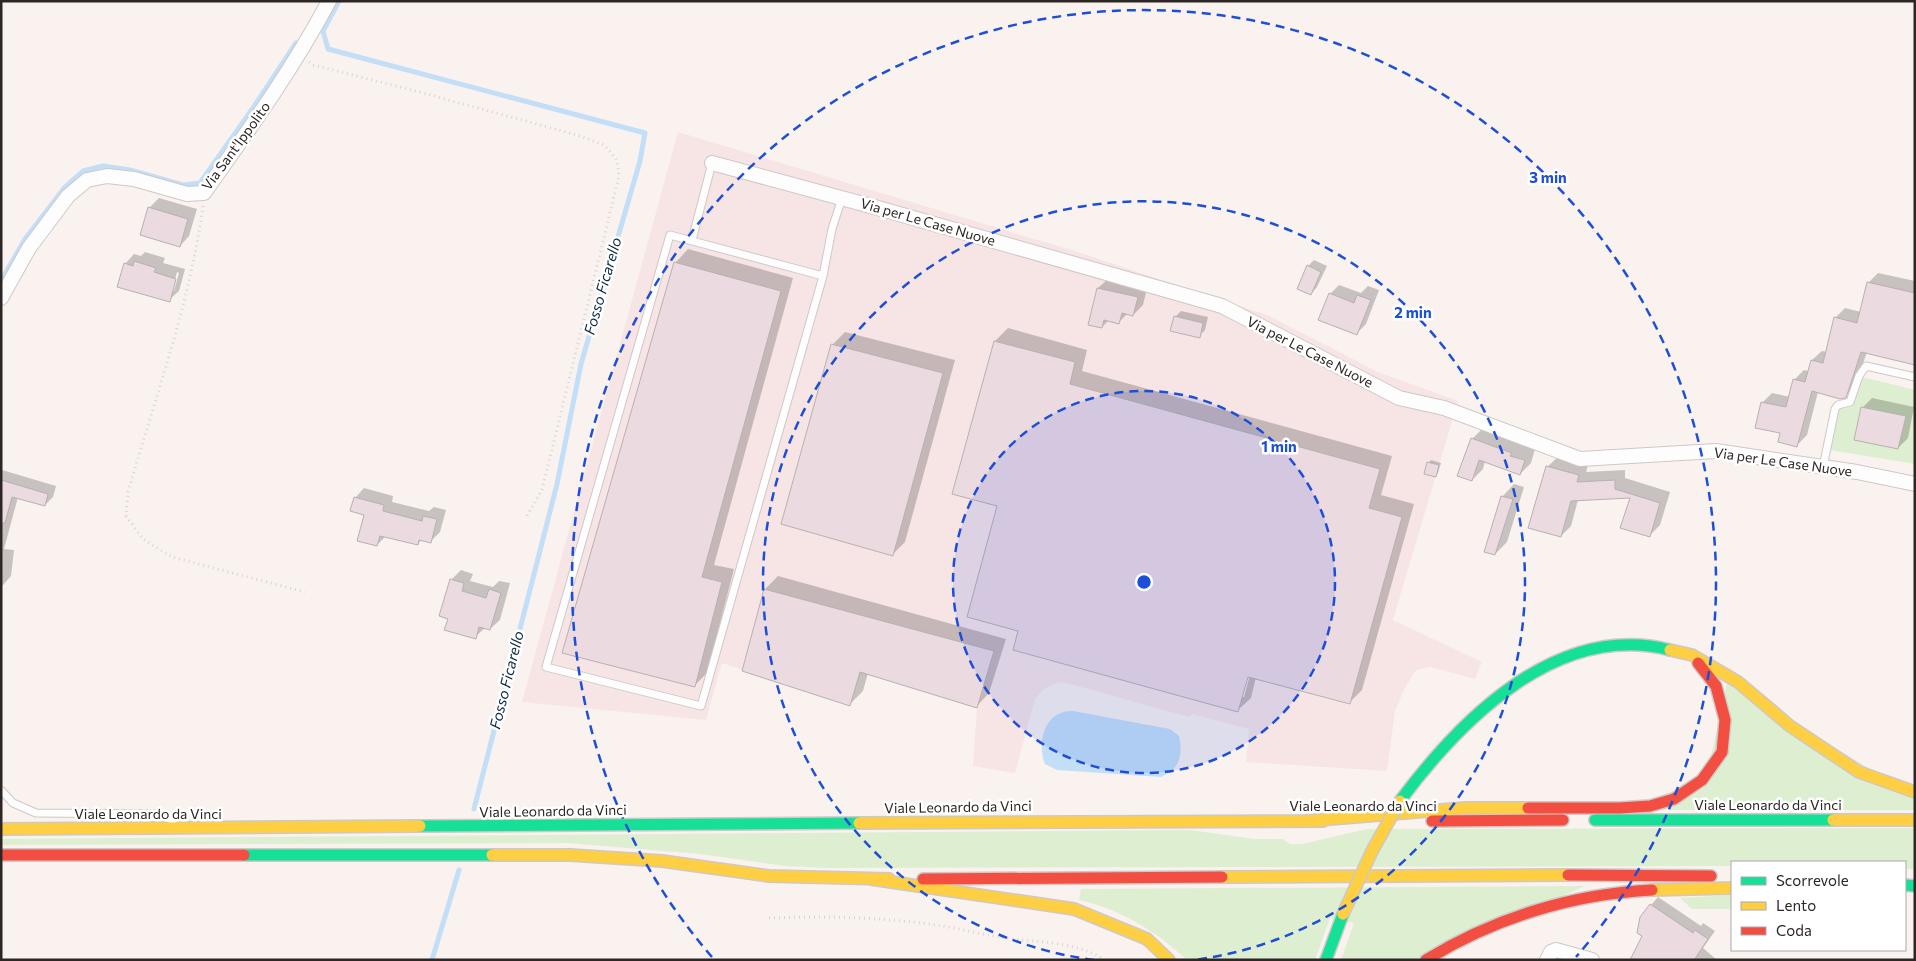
<svg xmlns="http://www.w3.org/2000/svg" width="1916" height="961" font-family="Commissioner,sans-serif">
  <style>
    .industrial { fill: #f7e5e6 }
    .green { fill: #deefd1 }
    .water { fill: #c3def7 }
    .shadow { fill: #0003; fill-rule: evenodd }
    .lines { fill: none; stroke-linecap: round; stroke-linejoin: round }
    .stream { stroke: #c3def7; stroke-width: 5 }
    .building { fill: #ecdae1; stroke: #b6b1b1 }
    .lane-casing { stroke: #cec8c6; stroke-width: 9 }
    .street-casing { stroke: #cec8c6; stroke-width: 16 }
    .fast-casing { stroke: #cec8c6; stroke-width: 14 }
    .slow-casing { stroke: #cec8c6; stroke-width: 14 }
    .jam-casing { stroke: #cec8c6; stroke-width: 14 }
    .path { stroke: #d7d5d4; stroke-width: 3; stroke-dasharray: 1 4; stroke-linecap: butt }
    .lane { stroke: #fefdfd; stroke-width: 7 }
    .street { stroke: #fefdfd; stroke-width: 14 }
    .fast { stroke: #16e098; stroke-width: 11 }
    .slow { stroke: #ffcf43; stroke-width: 11 }
    .jam { stroke: #f24e42; stroke-width: 11 }
    .slow-bridge-casing { stroke: #cec8c6; stroke-width: 14; stroke-linecap: butt }
    .slow-bridge { stroke: #ffcf43; stroke-width: 11 }
    .ring { fill: none; stroke: #1d4ed8; stroke-width: 2.5; stroke-dasharray: 9 6 }
    .labels { text-anchor: middle; stroke-width: 5; stroke-linejoin: round; paint-order: stroke }
    .street-label { font-size: 14px; fill: #2c2624; stroke: #fff }
    .water-label { font-size: 15px; font-style: italic; fill: #0d2c43; stroke: #fff }
    .centre { fill: #1d4ed8; stroke: #fff; stroke-width: 2.5 }
    .ring-label { font-size: 15px; text-anchor: middle; font-weight: bold; fill: #1d4ed8; stroke: #fff; stroke-width: 5; stroke-linejoin: round; paint-order: stroke }
  </style>
  <rect width="100%" height="100%" fill="#f9f2ef"/>
  <path class="industrial" d="M678,132l400,120 189,63 111,57 80,29 -65,219 89,42 -7,17 -45,-12 -14,3 -10,16 -11,25 -8,60 -141,-9 3,-33 -57,-15 -3,3 -119,-33 -11,-2 -15,7 -9,10 -20,74 -42,-7 4,-58 -116,-36 -11,34 -128,-43 -16,57 -184,-18z"/>
  <path class="green" d="M1862,377l53,13v74l-85,-14 9,-43 14,-1z
    M1727,683l188,113v14h-248l37,-22z
    M1915,828v41h-10v-7h-173v4l-902,2 -45,-2 -85,-12 -133,-11 -566,2v-6l1189,-9 65,9h28l7,5h12l65,-15z
    M1585,886l-171,74h-73l13,-37 -24,-5 -15,42h-128c-31,-29 -67,-51 -108,-60l2,-11z
    M1732,895v14h-40l-12,-11z"/>
  <path class="water" d="M1073,711l97,18 9,7c4,19 1,33 -18,41l-104,-7 -12,-6c-7,-17 -3,-44 16,-51 4,-2 9,-2 12,-2z"/>
  <path class="shadow" d="M159,198l38,11 -8,27 -9,10 -31,-38z
    M688,249l105,29 -79,287 20,4 -27,104 -13,13 -130,-34 112,-390z
    M145,252l20,6 -2,5 22,6 -6,22 -10,9 -44,-36 9,-10 7,2zM177,272l2,1 -5,18h-2z
    M1314,260l13,6 -10,21 -6,7 -3,-28z
    M1878,273l37,8v83l-48,-12 -12,34 -10,10 -27,-4 -11,43 -10,10 -16,-13 -19,-29 10,-10 18,4 5,-18 9,-9 5,1 3,-11 10,-9 5,1 8,-34 10,-10 16,4 7,-29z
    M1108,279l39,9 -4,17 -10,10 -5,-2 -9,9 -10,-2 -7,7 -12,-3 8,-36z
    M1339,285l22,8 7,-7 11,4 -13,34 -9,9 -27,-39z
    M1181,311l27,6 -3,13 -6,6 -24,-19z
    M1008,328l79,22 -5,21 310,85 -11,39 33,9 -52,186 -13,13 -93,-26 -5,21 -13,12 -218,-80 -21,-125 -4,-164zM1249,670l2,1 -7,26h-3z
    M845,332l110,28 -50,182 -13,13 -60,-210z
    M1872,398l42,9 -6,31 -10,10 -36,-40z
    M1483,428l39,14 -1,3 14,4 -4,14 -11,11 -35,-13 -2,8 -11,11v-41z
    M1558,457l30,8 -2,7 39,-2v8l45,14 -10,33 -10,10 -18,-39 -54,4 -7,26 -10,10 -14,-69z
    M1431,460l10,3 -3,10 -2,2 -8,-12z
    M2,470l54,16 -3,11 -8,8 -27,-8 -14,52 10,1 -3,26 -8,9h-2z
    M1514,484l10,3 -17,55 -12,12 7,-57z
    M364,488l29,8 -1,6 37,9 5,-4 12,3 -6,22 -10,10 -8,-3 -4,5 -32,-8 -9,9 -12,-31 -10,-16z
    M461,570l12,4 -3,7 23,6 6,-6 11,2 -10,37 -10,9 -5,-1 -10,9 -26,-19 2,-38z
    M778,576l228,63 -17,54 -12,13 -109,-33 -5,18 -13,13 -85,-115z
    M1658,897l43,29 2,-3 12,8 -12,17 14,12h-86l12,-25 8,-30z"/>
  <g class="lines">
    <path class="stream" d="M339,1l-16,30 5,18 317,84 -5,28 -59,203 -24,120 -83,325
      M1,281l24,-42 40,-52 18,-16 20,-5 27,4 53,15 17,-2 53,-75 43,-65
      M432,960l27,-90"/>
  </g>
  <path class="building" d="M148,207l40,12 -8,28 -40,-12z
    M134,261l22,7 -2,4 22,7 -6,23 -53,-15 7,-24 9,3z
    M674,262l107,29 -79,286 20,5 -27,105 -133,-34z
    M1307,265l14,7 -10,23 -14,-6z
    M1867,282l48,11v72l-54,-13 -15,46 -6,1 -28,-8 -15,56 -19,-5 2,-9 -25,-5 6,-26 25,5 7,-28 12,3 6,-22 12,3 11,-46 23,6z
    M1097,288l41,9 -5,19 -11,-3 -3,11 -15,-4 -2,8 -14,-3z
    M1329,293l25,10 3,-8 14,5 -14,35 -39,-15z
    M1174,316l29,7 -3,15 -30,-7z
    M994,341l81,21 -5,22 310,85 -11,39 33,9 -52,187 -102,-27 -10,35 -225,-62 5,-19 -51,-14 30,-111 -45,-12z
    M831,344l112,29 -50,183 -112,-32z
    M1861,407l45,9 -8,33 -44,-9z
    M1471,438l41,15 -2,3 15,4 -5,15 -41,-15 -7,21 -15,-5z
    M1427,462l12,3 -3,12 -12,-3z
    M1546,466l33,9 -2,7 38,-2v9l45,14 -10,34 -30,-9 10,-30 -59,3 -10,36 -33,-9z
    M1,480l47,14 -3,12 -33,-9 -7,26h-4z
    M1501,496l12,3 -18,56 -11,-3z
    M354,497l30,8 -1,6 39,10 1,-5 14,3 -6,24 -12,-3 -1,5 -38,-9 -3,10 -20,-5 7,-26 -14,-4z
    M450,579l14,4 -2,8 24,7 3,-9 12,4 -11,37 -11,-3 -3,12 -32,-9 4,-11 -9,-3z
    M764,589l230,62 -17,57 -117,-36 -10,34 -108,-35z
    M1650,904l43,29 2,-3 13,9 -14,21h-64l12,-24 -5,-3 3,-16z"/>
  <g class="lines">
    <defs>
      <path id="lane" d="M692,240l20,-77
        M823,276l-153,-41 -124,432 155,39 122,-430 9,-47 10,-31
        M1823,467l12,-58 3,-4 12,-3 9,-26 7,-10 49,11
        M1,790l12,13 23,10 119,1 10,2 8,5"/>
      <path id="street" d="M712,163l166,45 344,98 177,92 45,10 136,51 136,-8 141,21 58,12
        M1,298l28,-50 39,-52 19,-16 20,-4 27,3 53,15 17,-1c44,-62 89,-124 125,-192
        M1547,960l4,-8 5,-2 36,10"/>
      <path id="fast" d="M1400,801c61,-82 158,-180 270,-151
        M1595,820h238
        M420,826l439,-3
        M244,855h248
        M1905,885l10,1
        M1326,960l17,-46"/>
      <path id="slow" d="M1670,650l22,5 46,27 52,44 69,46 56,20
        M1833,820h82
        M1305,821l161,-13h62
        M859,823l464,-2
        M1,829l419,-3
        M492,855h78l92,6 107,15 120,3
        M1222,877l346,-2
        M871,879l203,30 73,30 22,21
        M1652,890l80,-2"/>
      <path id="jam" d="M1528,808h92l30,-2 24,-7 28,-19 20,-28 3,-32 -9,-34 -18,-23
        M1432,821l131,-1
        M1,855h243
        M1568,875l143,1
        M923,879l299,-2
        M1426,960c68,-42 146,-66 226,-70"/>
    </defs>
    <use href="#lane" class="lane-casing"/>
    <use href="#street" class="street-casing"/>
    <use href="#fast" class="fast-casing"/>
    <use href="#slow" class="slow-casing"/>
    <use href="#jam" class="jam-casing"/>
    <path class="path" d="M309,62l4,3 95,24 169,46 27,10 13,15 2,16 -77,314 -17,29
      M203,206c-13,97 -48,192 -75,286l-2,24 17,23 29,18 133,35
      M769,918c56,-2 112,-1 167,7 22,3 43,9 64,12 31,5 78,4 104,23"/>
    <use href="#lane" class="lane"/>
    <use href="#street" class="street"/>
    <use href="#fast" class="fast"/>
    <use href="#slow" class="slow"/>
    <use href="#jam" class="jam"/>
    <defs>
      <path id="slow-bridge" d="M1343,914l29,-63 28,-50"/>
    </defs>
    <use href="#slow-bridge" class="slow-bridge-casing"/>
    <use href="#slow-bridge" class="slow-bridge"/>
  </g>
  <circle cx="1144" cy="582" r="191" fill="#1d4ed8" fill-opacity=".12"/>
  <g class="ring">
    <circle cx="1144" cy="582" r="191"/>
    <path d="M1094 960A381 381 0 1 1 1194 960"/>
    <path d="M712 957A572 572 0 1 1 1576 957"/>
  </g>
  <g class="labels">
    <g class="street-label">
      <text transform="translate(236 146) rotate(-54)" y="5">Via Sant'Ippolito</text>
      <text transform="translate(928 222) rotate(16)" y="5">Via per Le Case Nuove</text>
      <text transform="translate(1310 352) rotate(27)" y="5">Via per Le Case Nuove</text>
      <text transform="translate(1783 462) rotate(8)" y="5">Via per Le Case Nuove</text>
      <text x="1768" y="810">Viale Leonardo da Vinci</text>
      <text x="1363" y="811">Viale Leonardo da Vinci</text>
      <text transform="translate(958 807) rotate(-1)" y="5">Viale Leonardo da Vinci</text>
      <text transform="translate(553 811) rotate(-1)" y="5">Viale Leonardo da Vinci</text>
      <text x="148" y="819">Viale Leonardo da Vinci</text>
    </g>
    <g class="water-label">
      <text transform="translate(603 286) rotate(-74)" y="5">Fosso Ficarello</text>
      <text transform="translate(507 680) rotate(-76)" y="5">Fosso Ficarello</text>
    </g>
  </g>
  <circle cx="1144" cy="582" r="8" class="centre"/>
  <g class="ring-label">
    <text x="1548" y="183">3 min</text>
    <text x="1413" y="318">2 min</text>
    <text x="1279" y="452">1 min</text>
  </g>
  <rect width="1916" height="961" fill="none" stroke="#2c2624" stroke-width="5"/>
  <rect x="1731" y="861" width="175" height="90" fill="#ffffff" stroke="#aba8a7"/>
  <rect x="1741" y="877" width="25" height="8" fill="#16e098" stroke="#aba8a7"/>
  <text x="1776" y="886" font-size="15" fill="#2c2624">Scorrevole</text>
  <rect x="1741" y="902" width="25" height="8" fill="#ffcf43" stroke="#aba8a7"/>
  <text x="1776" y="911" font-size="15" fill="#2c2624">Lento</text>
  <rect x="1741" y="927" width="25" height="8" fill="#f24e42" stroke="#aba8a7"/>
  <text x="1776" y="936" font-size="15" fill="#2c2624">Coda</text>
</svg>
